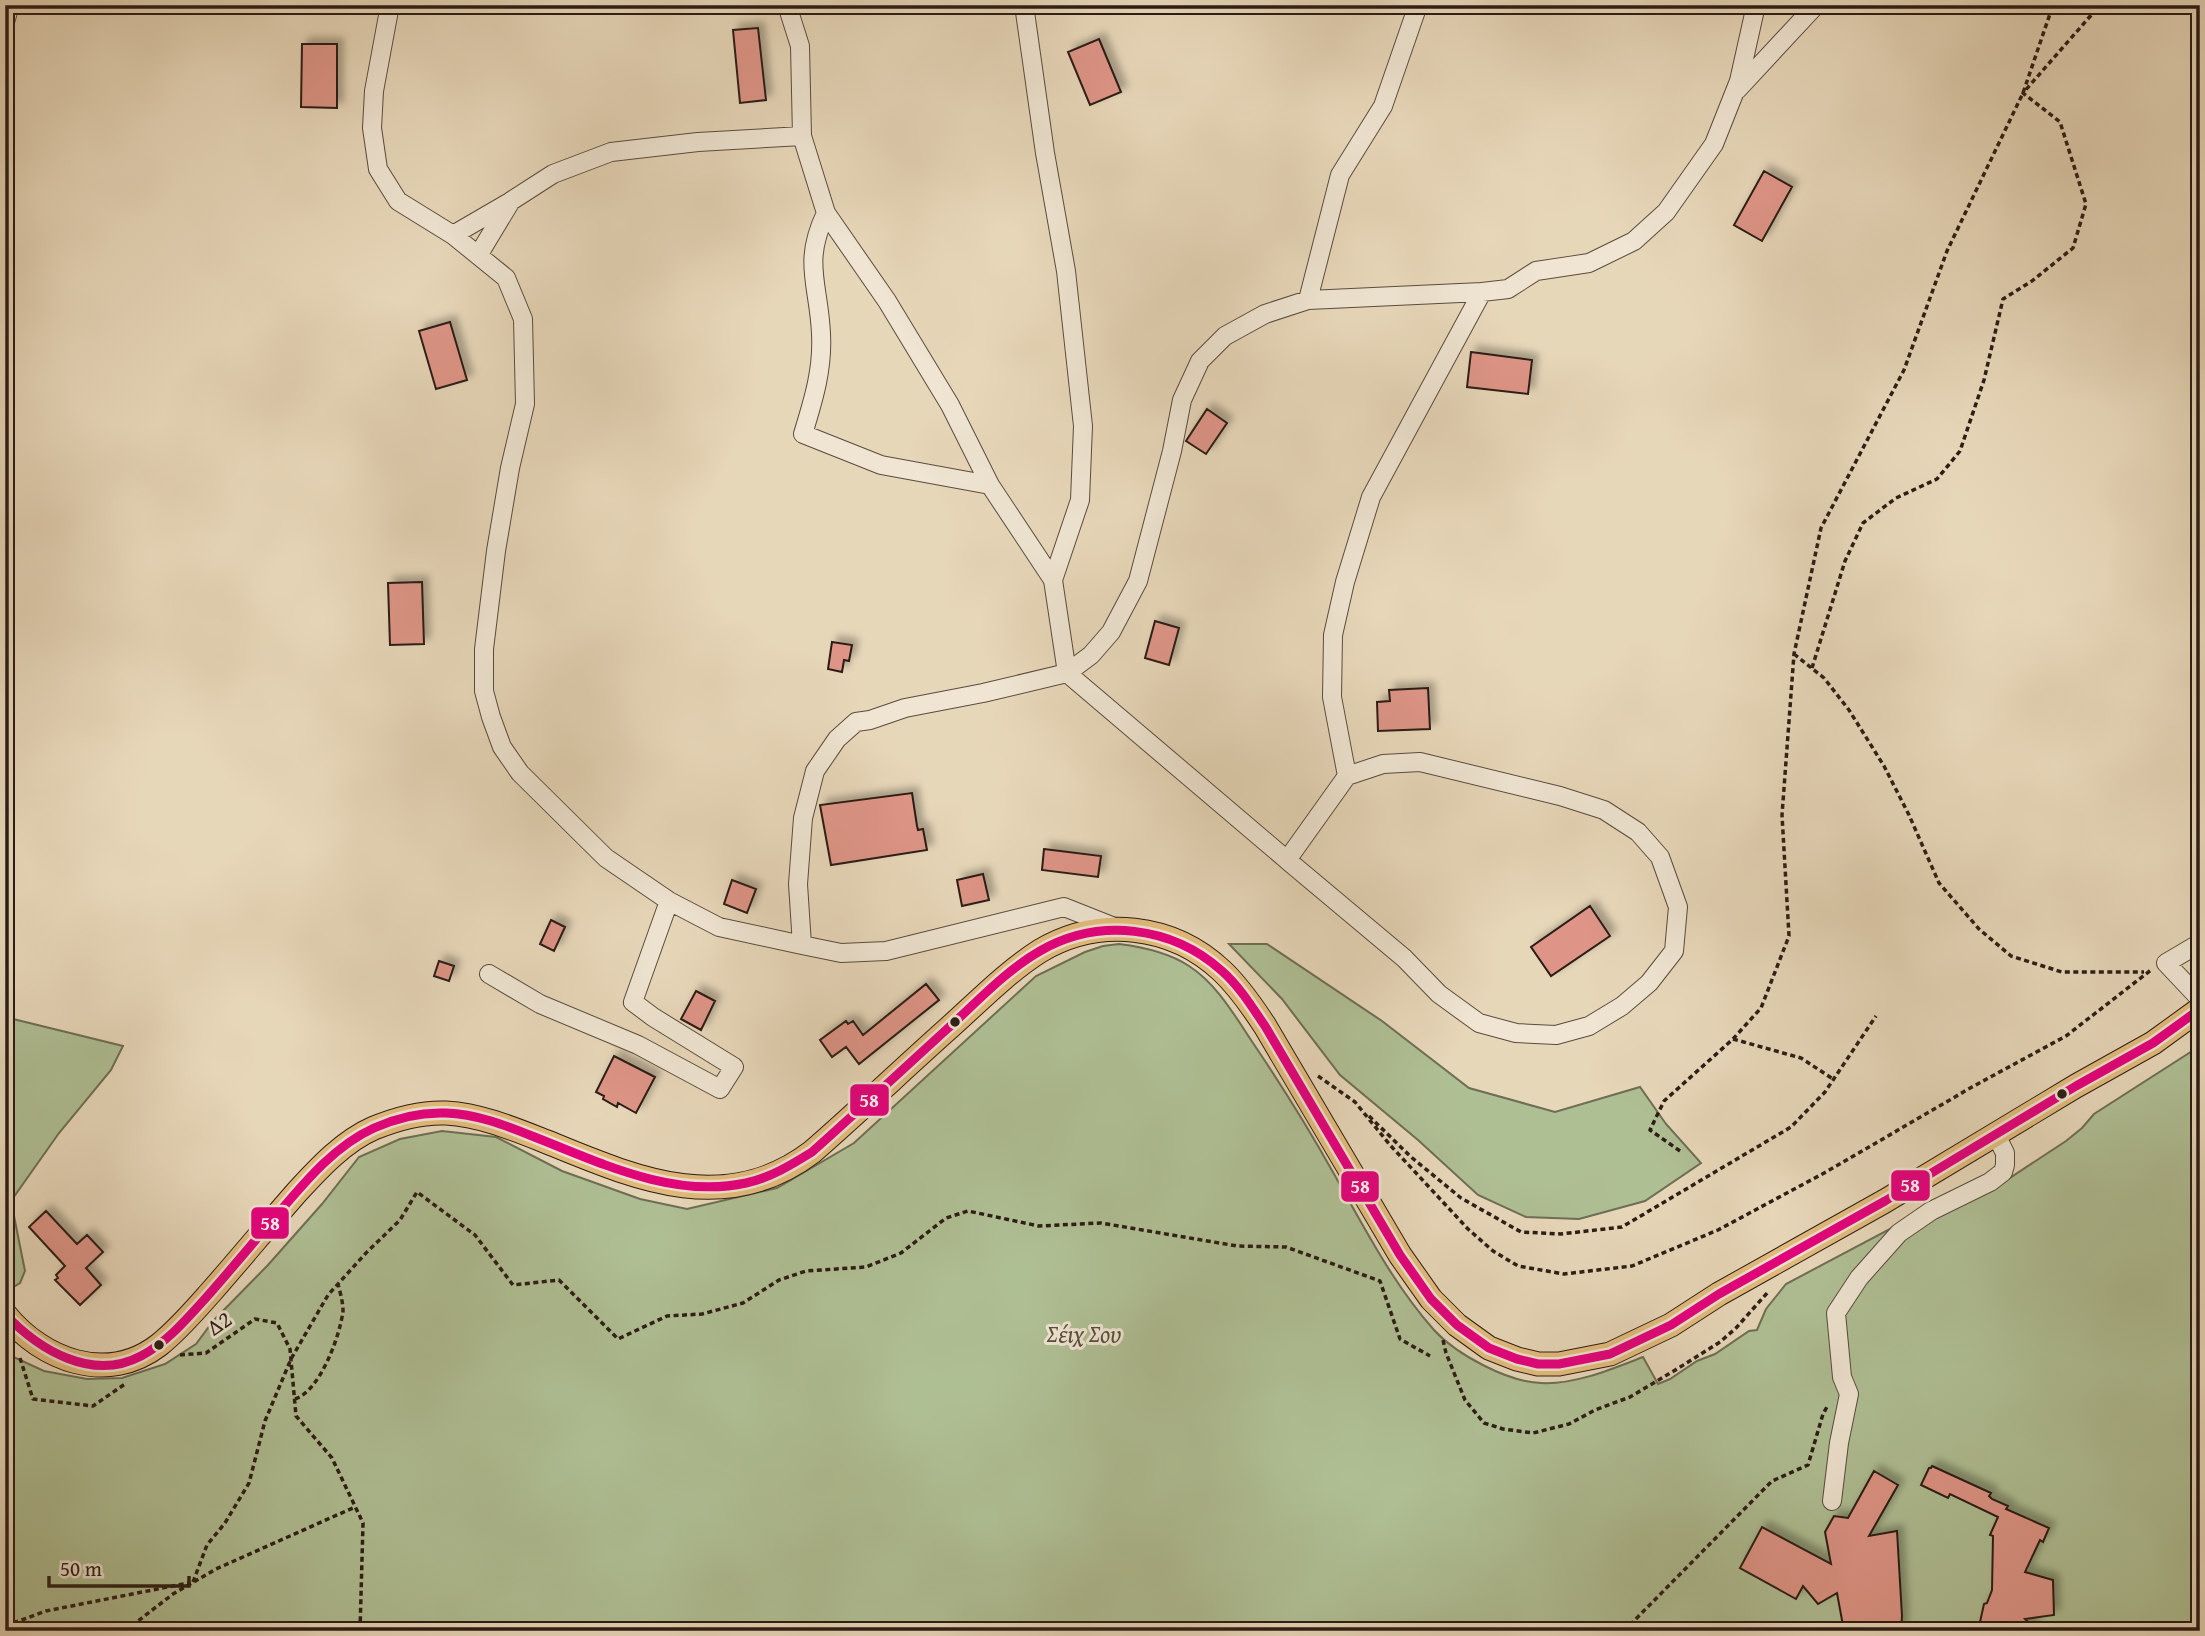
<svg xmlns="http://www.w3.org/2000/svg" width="2205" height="1636" font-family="'Gentium Book Plus',serif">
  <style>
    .green { fill: #afbf94; stroke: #6d6e54; stroke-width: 2 }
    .building { fill: #de9587; stroke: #2b1c15; stroke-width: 2; filter: url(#shadow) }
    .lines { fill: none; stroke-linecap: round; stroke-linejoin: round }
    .minor-casing { stroke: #5a4b3e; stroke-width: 20 }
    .major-casing { stroke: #2b1c15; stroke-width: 25 }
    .path { stroke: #2b1c15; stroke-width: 3.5; stroke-dasharray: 5 3.5; stroke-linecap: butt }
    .minor { stroke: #efe5d2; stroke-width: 18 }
    .major { stroke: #e4bc7c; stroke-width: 23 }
    .bus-1-casing { stroke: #efe5d2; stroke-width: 14 }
    .bus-1 { stroke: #e5007d; stroke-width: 9 }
    .bus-dot { fill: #2b1c15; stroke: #efe5d2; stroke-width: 2.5 }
    .labels { text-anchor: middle; stroke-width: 6; stroke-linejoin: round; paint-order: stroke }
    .street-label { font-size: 23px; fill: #2b1c15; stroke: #efe5d2 }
    .park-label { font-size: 23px; font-style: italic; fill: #534d3b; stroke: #efe5d2 }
    .line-badge { stroke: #efe5d2; stroke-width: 2.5 }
    .badge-label { font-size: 19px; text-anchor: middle; font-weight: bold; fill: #fff }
  </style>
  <defs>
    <filter id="shadow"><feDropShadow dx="6" dy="-6" stdDeviation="3.5" flood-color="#0004"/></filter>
  </defs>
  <rect width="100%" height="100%" fill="#e7d7b9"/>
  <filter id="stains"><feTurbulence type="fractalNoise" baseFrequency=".00286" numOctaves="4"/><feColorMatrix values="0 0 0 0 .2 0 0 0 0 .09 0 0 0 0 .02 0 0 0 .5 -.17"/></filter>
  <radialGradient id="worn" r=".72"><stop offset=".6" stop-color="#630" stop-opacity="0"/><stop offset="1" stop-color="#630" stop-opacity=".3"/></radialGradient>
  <path class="green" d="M1119,944c24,3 49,8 70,22 28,18 46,50 64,77 29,43 56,86 81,131 30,53 59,110 100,156 23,25 74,52 107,53 33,2 71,-14 102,-26l15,27 12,-5 27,-18 18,-7 34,-23 8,-1 9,-21 20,-25 153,-81 54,-14 73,-48 16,-13 12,-14 106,-68v585h-2195v-278l39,18 43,8 35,-1 43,-14 31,-20 18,-24 54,-55 54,-61 37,-47 41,-18 42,-8 54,6 66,34 78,28 47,10 90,-21 77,-45 182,-167 49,-24 18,-6z
    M1229,944h38l115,77 87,67 86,24 85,-25 26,37 35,39 -56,38 -66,18 -53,-2 -48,-22 -60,-55 -78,-65 -58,-76z
    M5,1017l118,29 -12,24 -52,63 -48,68 14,70 -5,12 -15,9z"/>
  <path class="building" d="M758,28l8,72 -26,3 -7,-73z
    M1099,39l22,53 -31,13 -22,-53z
    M302,44h35v64l-36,-1z
    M1764,171l28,16 -30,54 -28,-16z
    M450,322l17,58 -31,9 -17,-58z
    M1471,352l61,8 -4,34 -61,-7z
    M1207,409l20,14 -21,31 -20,-13z
    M422,582l2,62 -34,1 -2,-62z
    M1155,621l24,7 -10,37 -24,-7z
    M832,642l20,3 -3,16 -5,-1 -2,12 -14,-3z
    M1428,688l2,41 -52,2 -1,-29 13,-1 -1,-11z
    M912,793l5,33 1,4 5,-1 4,21 -96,15 -11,-60z
    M1044,849l57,7 -3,21 -56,-7z
    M983,874l6,26 -27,6 -5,-26z
    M732,880l24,9 -9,24 -23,-9z
    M1590,906l20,30 -59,40 -20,-29z
    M551,920l14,7 -11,24 -14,-7z
    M439,961l15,5 -5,15 -15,-5z
    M926,984l13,16 -80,64 -13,-17 -14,10 -12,-17 26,-19 2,3 5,-3 10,14z
    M696,991l19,10 -14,29 -20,-11z
    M614,1056l41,21 -19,36 -18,-10 -1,4 -14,-8 1,-3 -8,-4z
    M46,1211l31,33 10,-9 16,17 -17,16 15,17 -21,20 -25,-25 3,-2 -2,-3 9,-9 -36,-39z
    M1932,1466l59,27 -2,3 3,3 16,7 -2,3 43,19 -6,14 -3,-2 -15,32 28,8 1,35 -29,4 12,12h-59l6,-27 3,-1 5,-13 1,-54 -3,-1 8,-18 -48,-23 -2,4 -27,-13 8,-17h2z
    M1874,1471l24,14 -29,51 28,-5 5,85 -1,15h-57l-7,-38 -19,11 -15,-18 -7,13 -56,-31 22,-41 69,37 -6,-32 9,-16 14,2z"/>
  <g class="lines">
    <defs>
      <path id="minor" d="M390,5l-16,86 -2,37 6,41 20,32 55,34 53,43 17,41 2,85 -15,64 -14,83 -12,98v42l7,26 11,30 18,26 86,85 63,43 50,26 83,18
        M787,5l13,41 2,90
        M1024,5l21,148 21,118 17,155 -3,74 -27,80 14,93 24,-18 20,-23 27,-51 34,-130 10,-51 18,-39 25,-25 40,-22 43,-14 174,-8
        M5,22l5,-17
        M1737,90l79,-85
        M826,213c-24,50 -7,71 -5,121 2,36 -8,67 -18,100l78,31 109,20
        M453,235l55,-32
        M479,254l32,-53 42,-27 58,-22 87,-10 104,-6 24,77 61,88 63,104 40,80 63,95
        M1308,300l32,-125 43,-69 35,-101
        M1287,860l117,98 35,36 40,29 37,10 40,2 33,-9 33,-20 27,-23 25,-32 4,-44 -18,-50 -22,-25 -34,-22 -44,-14 -140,-34 -37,2 -36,12
        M1117,928l-53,-21 -178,44 -45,2 -39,-8 -4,-61 5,-66 12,-47 22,-32 19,-17 14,-2 35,-12 78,-15 84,-20 220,187 60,-84 -15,-79 1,-62 12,-53 26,-85 111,-205 26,-3 28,-18 53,-8 45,-22 32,-29 48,-68 25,-63 17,-76
        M2200,943l-34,20 34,36
        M489,974l51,30 98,41 82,44 14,-22 -81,-50 -20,-15 36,-101
        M1832,1501l7,-58 10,-49 -7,-17 -6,-64 23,-35 40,-45 32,-22 59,-29 13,-10 2,-7v-12l-9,-18"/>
      <path id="major" d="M5,1314c37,46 102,71 154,31 19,-15 36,-35 52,-53 29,-33 57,-67 86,-100 22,-24 47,-51 77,-64 22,-9 48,-16 72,-15 35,2 68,16 101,29 88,36 178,76 265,10 47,-41 92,-84 138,-125 29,-26 57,-55 90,-76 59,-35 132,-27 182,20 17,16 30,35 43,55l135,229 31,44 26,26 32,23 28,11 21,5h21l51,-10 61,-29 48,-31 166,-93 191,-115 77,-43 47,-34"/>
    </defs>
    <use href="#minor" class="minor-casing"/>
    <use href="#major" class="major-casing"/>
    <path class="path" d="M1794,654l30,24 25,32 35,56 25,49 30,68 40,46 32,27 51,16h82
      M1812,668l33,-107 18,-38 33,-25 41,-19 23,-28 24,-71 19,-81 29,-18 41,-33 13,-44 -26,-82 -37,-29 77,-88
      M1733,1039l68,19 32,21
      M1318,1076l37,26 35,43 78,84 25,22 25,15 46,8 68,-8 86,-36 108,-58 146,-85 94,-51 85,-66
      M1369,1116l42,41 50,41 60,34 40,2 61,-7 169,-100 34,-35 51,-76
      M1680,1151l-30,-21 14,-29 69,-62 28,-31 28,-72 -7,-121 12,-161 27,-126 83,-158 43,-119 76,-158 30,-88
      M1443,1340l3,13 19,47 19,23 19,6 30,4 36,-9 26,-14 35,-13 47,-28 43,-27 16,-14 32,-36
      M180,1355l26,-2 49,-34 22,4 13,26 6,67 36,42 31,65 -3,108
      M20,1358l13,41 60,7 32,-22
      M295,1399c25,-8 45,-63 48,-88 0,-9 -3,-19 -5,-27
      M193,1582l14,-37 18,-22 24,-40 16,-62 26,-62 37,-64 38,-42 34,-33 17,-28 58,43 38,50 46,-5 59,59 49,-23 35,-2 41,-11 36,-23 27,-9 60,-4 35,-14 45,-35 22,-7 71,15 62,-3 136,23 49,1 94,34 20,58 30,17
      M5,1620l11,2 30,-11 142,-28
      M125,1631l48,-37 43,-25 139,-62
      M1624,1631l148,-150 36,-16 15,-51 5,-9"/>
    <use href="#minor" class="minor"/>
    <use href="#major" class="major"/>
    <defs>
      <path id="bus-1" d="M5,1314c34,36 87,68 136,42 25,-13 44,-35 63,-56 25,-28 48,-56 72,-84 28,-33 58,-70 98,-88 22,-10 48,-16 72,-15 30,1 59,12 86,23 67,26 140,63 214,47 24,-5 45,-18 66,-31 45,-40 89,-81 134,-122 30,-27 59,-59 94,-79 59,-34 132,-25 182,20 18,16 30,36 43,55l135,229 31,44 26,26 32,23 28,11 21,5h21l51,-10 61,-29 48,-31 166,-93 191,-115 77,-43 47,-34"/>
    </defs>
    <use href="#bus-1" class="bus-1-casing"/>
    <use href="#bus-1" class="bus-1"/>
  </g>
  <g class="bus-dot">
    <circle cx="955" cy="1022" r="6"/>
    <circle cx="2062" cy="1094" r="6"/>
    <circle cx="159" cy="1345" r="6"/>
  </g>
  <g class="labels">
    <g class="street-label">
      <text transform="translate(219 1323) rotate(-35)" y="8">Δ2</text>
    </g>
    <g class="park-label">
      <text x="1084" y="1342">Σέιχ Σου</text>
    </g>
  </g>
  <g class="line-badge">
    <rect x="849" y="1083" width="41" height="34" rx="7" fill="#e5007d"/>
    <rect x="1890" y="1169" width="41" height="33" rx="7" fill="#e5007d"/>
    <rect x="1340" y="1170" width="40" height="33" rx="7" fill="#e5007d"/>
    <rect x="250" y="1206" width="40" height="34" rx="7" fill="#e5007d"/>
  </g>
  <g class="badge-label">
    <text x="869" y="1107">58</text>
    <text x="1910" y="1192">58</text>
    <text x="1360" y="1193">58</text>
    <text x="270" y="1230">58</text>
  </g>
  <rect width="2205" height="1636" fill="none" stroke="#e7d7b9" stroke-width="28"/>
  <rect x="7" y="7" width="2191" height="1622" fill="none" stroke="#2b1c15" stroke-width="3.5"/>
  <rect x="14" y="14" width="2177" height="1608" fill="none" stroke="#2b1c15" stroke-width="2"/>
  <path d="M49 1576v10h140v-10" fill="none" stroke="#2b1c15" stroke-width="3.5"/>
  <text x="60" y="1576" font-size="21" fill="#2b1c15" stroke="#efe5d2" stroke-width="5" paint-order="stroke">50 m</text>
  <rect width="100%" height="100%" filter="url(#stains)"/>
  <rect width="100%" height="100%" fill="url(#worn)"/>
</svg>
